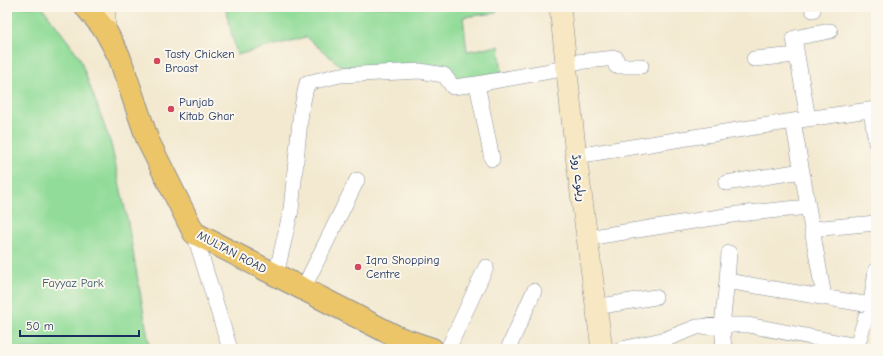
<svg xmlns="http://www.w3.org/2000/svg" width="883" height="356" font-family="'Comic Neue','Playpen Sans Arabic',sans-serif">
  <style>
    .green { fill: #91dc98; stroke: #56867b }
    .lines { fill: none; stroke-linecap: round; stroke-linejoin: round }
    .street-casing { stroke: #878c97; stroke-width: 16 }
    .secondary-casing { stroke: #878c97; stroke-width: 22 }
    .primary-casing { stroke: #878c97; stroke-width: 24 }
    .street { stroke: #fff; stroke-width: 15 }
    .secondary { stroke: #f7e8c3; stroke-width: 21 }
    .primary { stroke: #ecc569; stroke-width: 22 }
    .poi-dot { fill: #d1495b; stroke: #fbf7ec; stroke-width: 1.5 }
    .labels { text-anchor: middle; stroke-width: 4; stroke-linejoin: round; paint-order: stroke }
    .poi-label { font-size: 12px; fill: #1b2f5e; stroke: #fbf7ec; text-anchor: start }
    .street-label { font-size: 12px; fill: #1b2f5e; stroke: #fbf7ec }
    .park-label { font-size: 12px; fill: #385a6c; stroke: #fbf7ec }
  </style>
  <rect width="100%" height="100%" fill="#fbf7ec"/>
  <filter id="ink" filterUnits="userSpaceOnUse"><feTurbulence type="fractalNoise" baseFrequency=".025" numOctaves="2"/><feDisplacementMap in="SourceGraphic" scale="8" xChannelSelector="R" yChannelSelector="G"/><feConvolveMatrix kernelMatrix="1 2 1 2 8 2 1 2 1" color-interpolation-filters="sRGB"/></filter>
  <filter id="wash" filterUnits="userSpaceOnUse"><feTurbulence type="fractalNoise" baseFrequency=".012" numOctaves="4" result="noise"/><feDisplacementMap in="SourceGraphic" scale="16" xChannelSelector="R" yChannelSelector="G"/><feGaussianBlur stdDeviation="0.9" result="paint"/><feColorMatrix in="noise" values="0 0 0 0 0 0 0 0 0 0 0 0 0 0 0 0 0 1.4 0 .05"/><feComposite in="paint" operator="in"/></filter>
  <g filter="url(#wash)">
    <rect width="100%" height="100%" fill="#f3e9d0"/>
    <path class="green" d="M7,7h35l37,49 32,88 17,79 22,126h-143z
      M225,7h273l-2,6 -33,4 4,34 32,-5 3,28 -43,7 -14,-12 -35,-3 -68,1 -36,-30 -69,18z"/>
  </g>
  <g filter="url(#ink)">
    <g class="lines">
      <defs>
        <path id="street" d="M812,7l1,3
          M754,59l43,-4
          M566,63l50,-5v8h25
          M477,84l15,75
          M871,110l5,33
          M808,119l-14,-81 36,-7
          M793,121l31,176
          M576,156l217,-35 83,-12
          M726,183l76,-12
          M812,229l64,-6
          M194,233l36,116
          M587,238l151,-24 70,-7
          M276,275l15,-65 10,-99 6,-28 33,-8 80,-4 24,4 9,12 24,-3 90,-16
          M727,281l143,24
          M303,289l54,-109
          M596,307l59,-10
          M448,349l38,-82
          M508,349l26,-58
          M622,349l44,-10 31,-12 29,-2h22l109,21
          M724,349l-2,-24 5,-44 2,-28
          M856,349l16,-52 4,-27"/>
        <path id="secondary" d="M560,7l16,149 26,193
          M105,30v-23"/>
        <path id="primary" d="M86,7l19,23 14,26 29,85 46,92 205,105 33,11"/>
      </defs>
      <use href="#street" class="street-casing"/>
      <use href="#secondary" class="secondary-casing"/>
      <use href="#primary" class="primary-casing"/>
      <use href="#street" class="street"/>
      <use href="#secondary" class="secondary"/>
      <use href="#primary" class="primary"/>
    </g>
  </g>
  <g class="poi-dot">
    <circle cx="157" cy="61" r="4"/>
    <circle cx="171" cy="109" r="4"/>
    <circle cx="358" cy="267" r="4"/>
  </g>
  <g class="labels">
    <g class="poi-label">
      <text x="165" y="58">Tasty Chicken<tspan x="165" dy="14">Broast</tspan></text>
      <text x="179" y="106">Punjab<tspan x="179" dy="14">Kitab Ghar</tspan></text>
      <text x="366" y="264">Iqra Shopping<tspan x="366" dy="14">Centre</tspan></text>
    </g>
    <g class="street-label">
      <text transform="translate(579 178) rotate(83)" y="4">ریلوے روڈ</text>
      <text transform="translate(232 252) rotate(28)" y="4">MULTAN ROAD</text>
    </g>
    <g class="park-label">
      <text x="73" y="287">Fayyaz Park</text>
    </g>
  </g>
  <rect width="883" height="356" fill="none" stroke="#fbf7ec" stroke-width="24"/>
  <path d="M20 330v6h119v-6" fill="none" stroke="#1b2f5e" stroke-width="2"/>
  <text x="26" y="330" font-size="12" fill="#1b2f5e" stroke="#fbf7ec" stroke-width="3" paint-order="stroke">50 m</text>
</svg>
